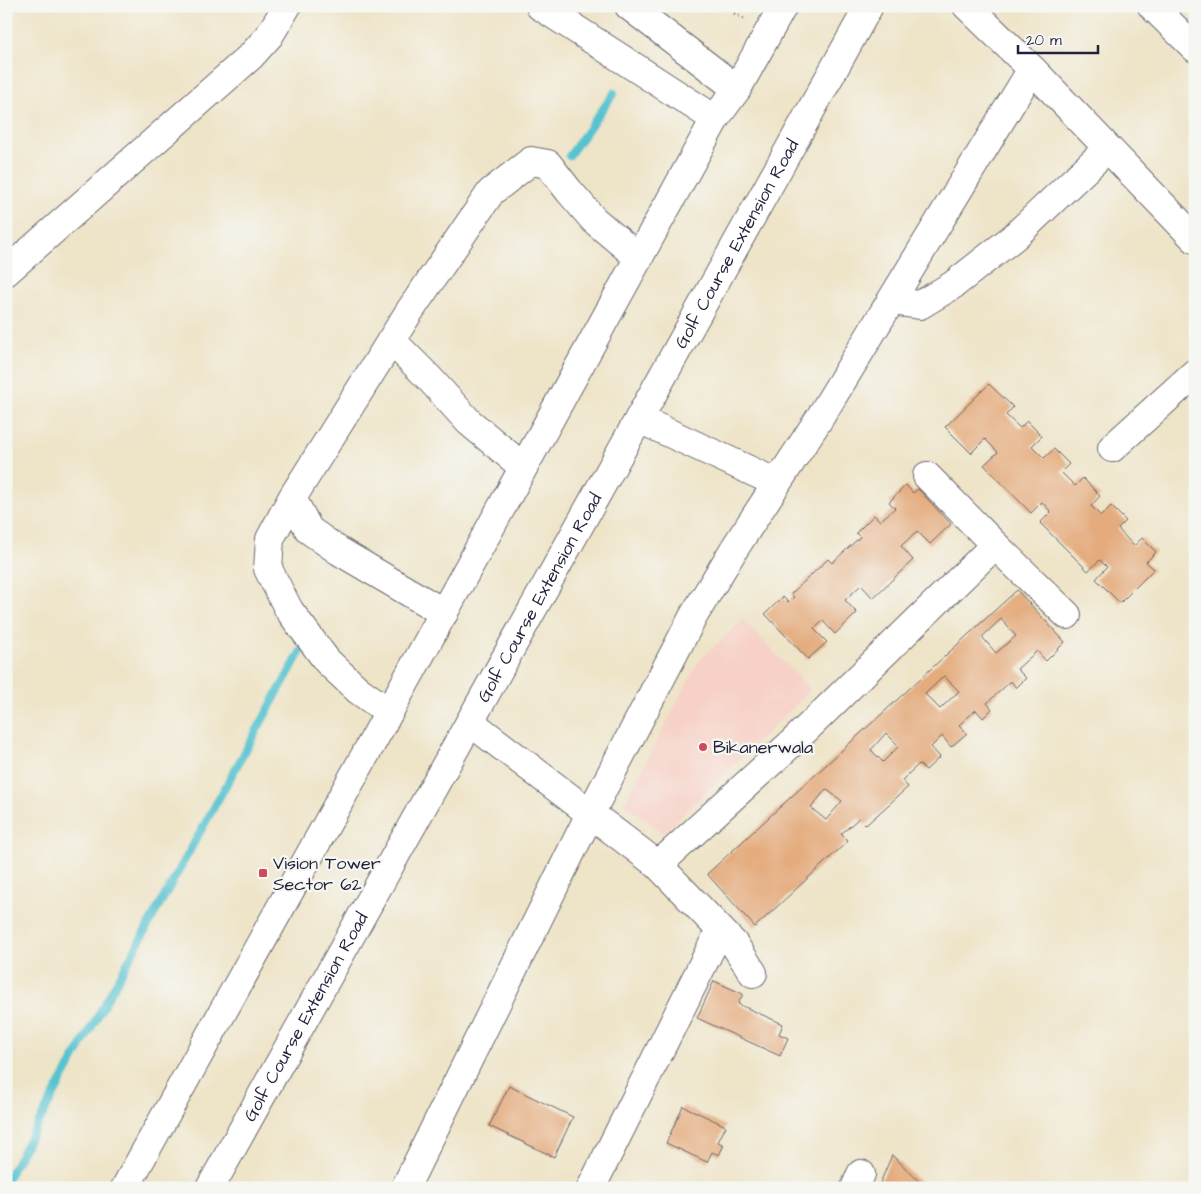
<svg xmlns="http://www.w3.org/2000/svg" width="1201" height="1194" font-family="'Architects Daughter',sans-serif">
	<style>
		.built { fill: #f7d1c7 }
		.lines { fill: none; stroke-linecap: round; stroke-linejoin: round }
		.stream { stroke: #57c3d0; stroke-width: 8 }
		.building { fill: #e4ab7d; fill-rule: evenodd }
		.minor-casing { stroke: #69666c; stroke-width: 30 }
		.major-casing { stroke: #69666c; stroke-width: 30 }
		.path { stroke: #69666c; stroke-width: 3; stroke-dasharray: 1 4; stroke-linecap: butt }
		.minor { stroke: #fff; stroke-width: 28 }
		.major { stroke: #fff; stroke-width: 28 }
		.poi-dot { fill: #d1495b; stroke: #f6f6f2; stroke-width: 2 }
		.labels { text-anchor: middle; stroke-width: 4.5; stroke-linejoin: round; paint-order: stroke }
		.street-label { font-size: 18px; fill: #22223b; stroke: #f6f6f2 }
		.poi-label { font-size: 18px; fill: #22223b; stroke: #f6f6f2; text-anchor: start }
	</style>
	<rect width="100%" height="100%" fill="#f6f6f2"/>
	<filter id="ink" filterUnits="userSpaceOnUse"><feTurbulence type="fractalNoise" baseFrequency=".02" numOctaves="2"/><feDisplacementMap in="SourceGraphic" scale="10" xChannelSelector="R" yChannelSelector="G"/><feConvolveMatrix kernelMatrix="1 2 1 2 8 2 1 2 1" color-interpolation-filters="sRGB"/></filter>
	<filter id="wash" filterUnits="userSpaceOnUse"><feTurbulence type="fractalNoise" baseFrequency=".0096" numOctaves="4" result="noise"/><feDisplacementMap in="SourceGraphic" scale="20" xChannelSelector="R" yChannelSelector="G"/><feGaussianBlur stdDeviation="1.12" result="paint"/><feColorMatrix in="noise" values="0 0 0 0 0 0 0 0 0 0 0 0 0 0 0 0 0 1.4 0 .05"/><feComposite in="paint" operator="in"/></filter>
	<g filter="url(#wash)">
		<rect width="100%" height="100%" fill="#eee4c8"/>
		<path class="built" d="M743 620 811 690 663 833 624 804 698 662Z"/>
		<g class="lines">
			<path class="stream" d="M676 6V7
				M569 156 614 93
				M6 1181 302 649"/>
		</g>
		<g id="blocks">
			<path class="building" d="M989 384 1013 407 1006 415 1020 428 1027 421 1042 436 1032 446 1044 458 1054 449 1069 464 1061 472 1075 486 1083 478 1100 496 1091 506 1101 516 1111 506 1126 521 1118 529 1134 546 1142 538 1156 552 1146 562 1154 569 1120 603 1096 579 1107 567 1100 560 1088 571 1040 523 1051 512 1042 502 1031 513 984 465 998 452 985 439 971 453 945 427Z
				M906 485 913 493 918 489 951 524 930 544 917 531 901 546 913 560 873 598 861 585 845 600 857 613 835 634 823 621 814 629 827 642 808 659 765 614 783 597 788 602 794 597 791 594 828 559 832 563 860 537 856 533 874 515 880 521 895 508 889 502Z
				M1017 590 1065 642 1046 661 1037 651 1017 669 1026 678 1016 688 1011 681 987 703 992 709 983 718 976 710 959 725 967 733 951 747 942 736 931 747 940 757 926 770 919 764 902 780 908 787 866 825 859 818 841 834 848 841 755 927 707 874ZM1001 619 1016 636 996 653 982 637ZM944 676 959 691 940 709 925 694ZM886 733 899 746 883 762 871 750ZM826 789 842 801 826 820 811 808Z
				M714 981 743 994 738 1004 783 1024 779 1034 788 1038 780 1056 697 1018Z
				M509 1086 573 1117 554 1157 489 1126Z
				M683 1106 726 1126 718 1142 724 1145 719 1155 712 1152 707 1162 666 1143Z
				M892 1155 926 1188H878Z"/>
		</g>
	</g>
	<g filter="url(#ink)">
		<use href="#blocks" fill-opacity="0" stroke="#69666c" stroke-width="1"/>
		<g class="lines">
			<g class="minor-casing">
				<path id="minor" d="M540 6 715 119
					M629 6 737 89
					M967 6 1032 69 1195 239
					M1152 6 1195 48
					M6 272 251 56 269 36 287 6
					M891 301 920 305 953 285 1014 237 1107 149
					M391 340 429 378 469 422 523 467
					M639 419 777 483
					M1112 448 1195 373
					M927 476 995 545
					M292 498 270 539 268 569 289 610 327 661 358 690 389 712
					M444 613 339 551 309 530 292 498 409 312 491 192 531 161 548 164 569 191 594 220 639 258
					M470 722 658 865 734 944 753 973
					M658 865 794 741 995 545 1067 615
					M405 1188 590 814 694 615 736 546 819 419 1032 69
					M591 1188 720 930
					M855 1188 861 1174"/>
			</g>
			<g class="major-casing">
				<g id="major">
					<path d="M125 1188 389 712 715 119 737 89 783 6"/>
					<path id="s1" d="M210 1188 869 6"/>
				</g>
			</g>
			<path class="path" d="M721 6 744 19"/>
			<use href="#minor" class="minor"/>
			<use href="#major" class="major"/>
		</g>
	</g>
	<g class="poi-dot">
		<circle cx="703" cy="747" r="5"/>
		<rect x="258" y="868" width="10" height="10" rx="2.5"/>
	</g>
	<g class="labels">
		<g class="street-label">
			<text dy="6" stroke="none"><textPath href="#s1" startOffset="1081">Golf Course Extension Road</textPath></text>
			<text dy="6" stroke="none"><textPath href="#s1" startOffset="676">Golf Course Extension Road</textPath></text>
			<text dy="6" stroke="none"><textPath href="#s1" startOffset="196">Golf Course Extension Road</textPath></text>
		</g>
		<g class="poi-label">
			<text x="713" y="753">Bikanerwala</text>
			<text x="273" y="869">Vision Tower<tspan x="273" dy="21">Sector 62</tspan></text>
		</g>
	</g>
	<rect width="1201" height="1194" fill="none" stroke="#f6f6f2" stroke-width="25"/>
	<path d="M1018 45v8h80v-8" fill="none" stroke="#22223b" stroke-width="2.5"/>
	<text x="1026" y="45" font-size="15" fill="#22223b" stroke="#f6f6f2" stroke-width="4" paint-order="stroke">20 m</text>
</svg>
